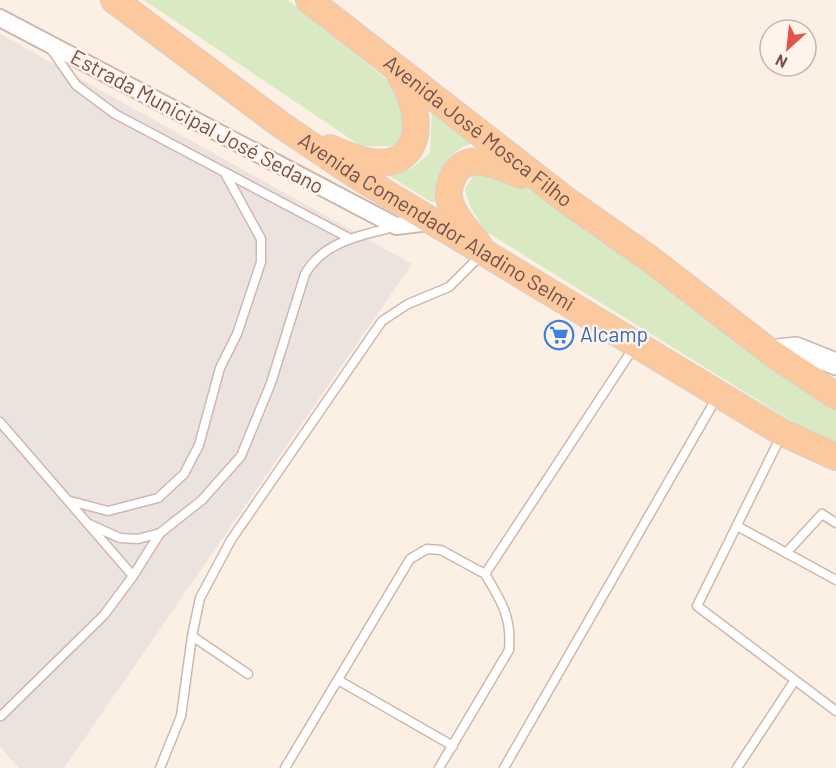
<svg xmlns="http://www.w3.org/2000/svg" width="836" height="768" font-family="Barlow,sans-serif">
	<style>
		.industrial { fill: #ece3df }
		.green { fill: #d9eac3 }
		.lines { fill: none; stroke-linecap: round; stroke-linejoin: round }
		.service-casing { stroke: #d0b7ae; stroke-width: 11 }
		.minor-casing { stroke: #d0b7ae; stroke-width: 20 }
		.tertiary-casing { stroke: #d0b7ae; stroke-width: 24 }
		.primary-casing { stroke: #d8cfcc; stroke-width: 28 }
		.service { stroke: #fff; stroke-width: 8 }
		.minor { stroke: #fff; stroke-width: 16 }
		.tertiary { stroke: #fff; stroke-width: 21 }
		.primary { stroke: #fbc99d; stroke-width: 26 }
		.labels { text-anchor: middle; stroke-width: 5; stroke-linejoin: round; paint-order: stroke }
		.street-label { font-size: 21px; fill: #75524a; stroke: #fff4eb }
		.shop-label { font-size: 21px; fill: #366cbe; stroke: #fff4eb; text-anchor: start }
	</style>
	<rect width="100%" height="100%" fill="#fcefe4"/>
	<path class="industrial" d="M0 34 412 264 64 768H19L0 747Z"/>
	<path class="green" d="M144 0H288L391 83 404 97 407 134 396 146H361Z
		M432 106 473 143C445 152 437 175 437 202H431L385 173 411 169 430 153Z
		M476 172 503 173 566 212 836 402V446L817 437 485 231 470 206 465 189Z"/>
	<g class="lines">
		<g class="service-casing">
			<path id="service" d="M51 49 76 85 115 114 349 238
				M0 422 133 576
				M781 436 697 606 836 711
				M70 501 108 511 158 498 184 474 199 445 220 368 237 334 261 262V239L226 175
				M89 524 120 538 138 539 160 533 202 500 241 456 271 383 305 274C324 241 360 236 394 227
				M737 526 836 580
				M786 553 822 514 836 523
				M248 674 192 636 200 598 231 540 382 321 408 304 449 287 482 254
				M338 680 453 746
				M1 716 104 615 133 576 160 533
				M160 768 181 716 192 636
				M285 768 410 559 427 549 441 550 485 574 634 347
				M439 768 509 650C512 617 501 601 485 574
				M504 768 717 397
				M737 768 795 680"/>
		</g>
		<g class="minor-casing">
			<path id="minor" d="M0 18 396 226 429 222"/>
		</g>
		<g class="tertiary-casing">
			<path id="tertiary" d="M769 351 796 348 836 364"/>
		</g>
		<g class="primary-casing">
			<g id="primary">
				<path id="s1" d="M114 0 281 125 354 174 783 433 836 457"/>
				<path id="s2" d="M309 0 566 200 650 259 769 351 836 396"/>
				<path d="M330 148C348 156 378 169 398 159 428 143 414 97 400 75"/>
				<path d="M479 245C469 232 451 214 449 197 448 191 450 185 452 179 465 148 499 166 521 175"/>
			</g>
		</g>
		<use href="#service" class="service"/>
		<use href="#minor" class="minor"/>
		<use href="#tertiary" class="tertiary"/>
		<use href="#primary" class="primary"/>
	</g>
	<defs>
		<g id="supermarket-ring" transform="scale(1.5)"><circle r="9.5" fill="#fff4eb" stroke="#3f7fe0" stroke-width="1.5"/><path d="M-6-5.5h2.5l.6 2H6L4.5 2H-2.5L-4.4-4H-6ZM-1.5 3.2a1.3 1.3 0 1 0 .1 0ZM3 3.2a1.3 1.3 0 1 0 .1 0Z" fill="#3f7fe0"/></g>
	</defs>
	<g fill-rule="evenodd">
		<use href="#supermarket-ring" x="559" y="335"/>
	</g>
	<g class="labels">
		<g class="street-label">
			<text transform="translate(197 122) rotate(28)" y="7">Estrada Municipal José Sedano</text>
			<text dy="7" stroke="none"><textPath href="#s2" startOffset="214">Avenida José Mosca Filho</textPath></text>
			<text dy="7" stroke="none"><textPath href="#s1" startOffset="392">Avenida Comendador Aladino Selmi</textPath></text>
		</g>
		<g class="shop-label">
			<text x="580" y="342">Alcamp</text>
		</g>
	</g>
	<g transform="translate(788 48) rotate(207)"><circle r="28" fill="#fff4eb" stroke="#c8b3ab" stroke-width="1.5"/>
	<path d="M0-4.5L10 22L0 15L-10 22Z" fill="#e65449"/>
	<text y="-9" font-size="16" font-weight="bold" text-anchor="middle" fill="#75524a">N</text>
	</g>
</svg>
